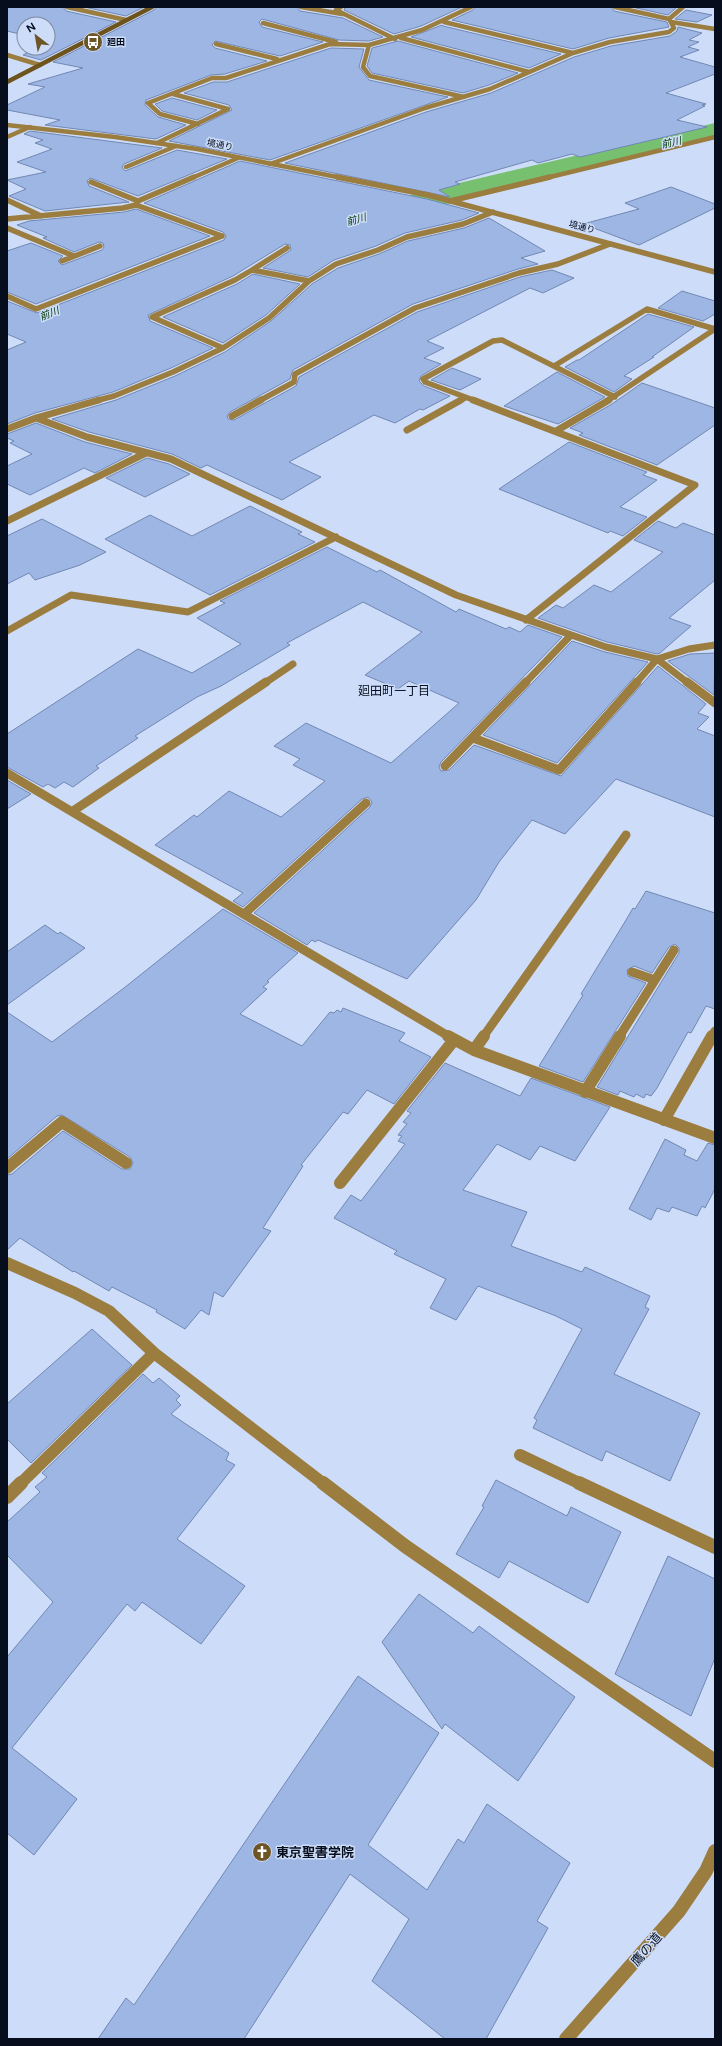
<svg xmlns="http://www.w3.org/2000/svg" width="722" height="2046" font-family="Figtree,'Noto Sans JP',sans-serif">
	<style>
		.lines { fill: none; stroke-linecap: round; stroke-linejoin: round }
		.river { fill: #76c06f; fill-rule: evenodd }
		.building { fill: #9eb6e3; stroke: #7188b3 }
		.minor-far5 { stroke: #9c7d40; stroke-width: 4.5 }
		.minor-far4 { stroke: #9c7d40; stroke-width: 5.5 }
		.minor-far3 { stroke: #9c7d40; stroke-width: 7 }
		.minor-far2 { stroke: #9c7d40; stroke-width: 9 }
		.minor-far1 { stroke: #9c7d40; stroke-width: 12 }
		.minor { stroke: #9c7d40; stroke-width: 14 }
		.tertiary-far2 { stroke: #9c7d40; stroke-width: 4.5 }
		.tertiary-far1 { stroke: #9c7d40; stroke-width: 5.5 }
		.tertiary { stroke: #9c7d40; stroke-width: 14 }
		.secondary { stroke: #6e531c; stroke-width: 4.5 }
		.labels { text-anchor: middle; stroke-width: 3; stroke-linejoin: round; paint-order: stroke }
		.far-poi-label { font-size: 9px; font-weight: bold; fill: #060d1c; stroke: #cdddf9; text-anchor: start }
		.far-street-label { font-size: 9px; fill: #060d1c; stroke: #cdddf9 }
		.far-water-label { font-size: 10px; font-style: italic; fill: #003500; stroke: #cdddf9 }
		.neighbourhood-label { font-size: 12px; fill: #060d1c; stroke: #cdddf9 }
		.near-poi-label { font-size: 13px; font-weight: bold; fill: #060d1c; stroke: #cdddf9; text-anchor: start }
		.near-street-label { font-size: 13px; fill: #060d1c; stroke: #cdddf9 }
	</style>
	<rect width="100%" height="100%" fill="#cdddf9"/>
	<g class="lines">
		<path class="river" d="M715 123V139L462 200 351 229 340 227 336 220 340 213 455 184Z"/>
	</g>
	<path class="building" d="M7 7H63L66 11 116 22 41 60 23 55 37 48H48V43L53 41 48 39V24H24V35L7 31Z
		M84 7H144L126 16Z
		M156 7H297L300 11 343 18 383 37 369 41 339 40 262 19 259 22 262 27 323 42 280 56 215 41 212 45 215 48 267 61 225 74 211 75 146 100 145 105 158 117 186 125 156 139 45 125 60 120 7 110V105L45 87 28 84 83 68 53 62 154 10Z
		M345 7H462L421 26 394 34 344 10Z
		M475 7H611L614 11 667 22 669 27 609 38 573 49 452 20 473 10Z
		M632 7H672L676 8 668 15Z
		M686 10 712 15 697 22 675 19Z
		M442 25 443 26 561 54 529 68 411 37Z
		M678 27 702 33 689 40 699 42 688 47 699 50 680 57 715 67V74L666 93 706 104 702 105 705 106 677 120 707 127 580 157 572 154 538 163 532 160 455 182 460 184 439 190 450 197 285 163 426 112 491 93 574 57 611 46 670 36 677 31Z
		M398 41 518 73 489 85 463 93 372 73 367 66 372 48Z
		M331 48 364 49 359 67 369 80 448 97 270 160 169 141 232 110 229 105 184 93 213 82H227Z
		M172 98 217 110 197 120 162 111 155 104Z
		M30 131 162 148 124 164 122 167 125 171 177 150 227 159 138 196 90 178 87 181 89 186 129 202 45 211 9 196 26 189 7 180 46 172 17 162 52 149 35 143 43 140 24 134Z
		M240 161 427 199 479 213 462 220 405 233 376 246 334 260 308 277 263 268 291 250 290 245 285 244 233 276 148 315 150 321 213 348 171 368 113 392 35 413 7 424V350L26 342 7 334V301L37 313 224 240 226 236 223 232 144 203Z
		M671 187 715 204V208L639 245 583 224 639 209 625 203Z
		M136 209 210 236 36 304 7 292V251L31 243 63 256 58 261 62 265 102 250 104 247 103 243 99 242 74 252 43 238 47 237 17 225 29 221 124 212Z
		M489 218 545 251 521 258 538 264 518 269 413 304 293 370 290 379 230 412 227 416 228 419 234 420 263 404 296 386 299 377 417 312 520 277 552 270 574 278 543 293 530 288 427 341 444 348 424 358 441 364 421 376 419 381 424 386 450 396 423 410 420 409 395 423 374 415 289 462 321 477 282 500 207 465 201 468 172 454 89 432 52 419 116 400 175 376 225 352 271 321 312 284 338 268 379 254 408 241 464 228Z
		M253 274 300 284 266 315 223 343 163 317 237 284Z
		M682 291 715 301V314L703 321 658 308Z
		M648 314 694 327 652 357H654L624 376 632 379 614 392 565 367 577 360H579Z
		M452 368 481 379 460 390 431 380Z
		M557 372 605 397 558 424 504 406Z
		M642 383 715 408V425L657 465 579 435 583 433 570 428 612 404Z
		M36 423 85 442 132 454 95 473 84 468 30 495 7 484V466L32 454 10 443 14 441 7 438V434Z
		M569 442 647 472 643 475 657 480 620 507 647 517 623 536 610 531 608 533 499 489Z
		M147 458 169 464 190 474 145 497 106 478Z
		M250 506 302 532 298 534 315 542 210 595 105 539 150 515 192 536Z
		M42 519 106 552 80 565 35 580 29 573 7 584V536Z
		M658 521 676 528 683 523 715 535V580L669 618 691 626 660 653 657 654 607 642 538 618 556 605 563 608 594 585 611 592 663 552 634 540Z
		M327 547 377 572 380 570 456 612 459 609 506 629 509 627 520 632 528 625 562 637 441 762 439 767 441 771 449 770 474 745 561 776 658 666 706 704 698 713 709 717 697 729 715 736V817L616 779 565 834 532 820 499 862 476 900 407 979 318 940 315 942 312 940 307 945 254 913 370 807 372 802 368 797 362 799 243 907 233 901 243 893 155 845 194 815 197 817 229 791 281 817 325 781 293 765 300 759 274 746 306 723 391 763 459 703 409 681 398 689 365 675 422 632 363 602 287 643 290 645 221 686 197 697 135 736 138 738 96 766 99 768 73 787 64 782 55 788 48 784 43 787 7 767V734L138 649 192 673 241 644 197 618 225 603 220 601Z
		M572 641 605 652 648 662 557 763 483 735Z
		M715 653 714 695 668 661 690 654Z
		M7 780 31 794 7 809Z
		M646 891 715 913V1009L706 1006 691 1033 688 1032 657 1088 651 1096 646 1094 644 1098 636 1094 634 1097 620 1091 618 1095 597 1087 679 953V948L675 944 669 947 652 973 634 966 627 970 628 976 646 983 583 1082 539 1066 583 995 581 994 626 920 633 908 635 909Z
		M223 909 298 953 267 981 269 982 263 987 267 989 240 1014 302 1046 330 1012 334 1013 337 1010 341 1012 343 1008 405 1033 399 1041 431 1057 394 1104 367 1090 348 1114 343 1112 301 1165 303 1166 263 1228 271 1231 223 1297 214 1292 209 1315 201 1310 185 1329 156 1312 157 1310 112 1287 109 1291 74 1271 73 1272 20 1238 7 1250V1175L12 1174 63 1131 122 1169H130L133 1163 130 1157 62 1115 57 1116 7 1159V1012L52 1042 124 988Z
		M45 925 58 934 60 932 85 948 7 1005V952Z
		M445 1063 520 1096 531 1078 610 1107 575 1161 540 1146 530 1160 497 1144 463 1190 527 1212 511 1246 582 1272 585 1267 650 1296 645 1307 649 1309 614 1374 700 1413 670 1481 606 1451 602 1461 533 1428 537 1420 534 1418 582 1329 556 1316 478 1286 456 1320 430 1308 446 1279 394 1254 397 1251 334 1218 351 1195 361 1201 405 1144 398 1141 402 1136 398 1135 407 1124 403 1122 411 1113 407 1111Z
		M665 1139 686 1150 684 1155 697 1161 708 1143 715 1145V1189L705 1208 702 1206 697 1216 672 1207 669 1212 657 1208 651 1220 629 1209Z
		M92 1329 132 1365 31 1463 7 1439V1404Z
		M143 1374 153 1383 159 1378 180 1396 176 1400 181 1405 171 1414 229 1453 226 1460 235 1465 177 1539 245 1586 201 1644 142 1602 135 1611 127 1604 12 1748 77 1799 34 1855 7 1833V1657L53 1602 7 1555V1522L40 1492 35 1487 47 1477 42 1473Z
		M496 1480 567 1516 571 1507 621 1532 588 1603 509 1561 499 1578 456 1554 484 1507 482 1506Z
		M668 1556 715 1579V1658L691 1716 615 1674Z
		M419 1594 473 1633 479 1626 575 1697 518 1781 445 1724 442 1729 382 1642Z
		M358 1676 439 1733 368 1845 427 1890 458 1839 464 1843 487 1804 570 1863 537 1921 548 1928 486 2039H445L372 1981 409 1919 350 1874 244 2039H98L126 1998 134 2005Z"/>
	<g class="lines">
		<path class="minor-far5" d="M67 7 126 20
			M301 7 342 14
			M341 7 336 10 395 39
			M615 7 669 19
			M444 22 573 53
			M671 22 715 29
			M263 23 336 42
			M401 38 529 72
			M216 44 277 59
			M7 55 40 65
			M464 97 370 76 363 67 369 45 422 30 471 7
			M198 124 160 114 148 103 212 78H226L330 44 369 45
			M7 137 30 127
			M157 143 228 109 173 94
			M270 164 425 108 490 89 573 53 610 42 669 32 674 28 669 19 683 7
			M126 167 176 146
			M192 178 238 158
			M546 178 715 137"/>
		<path class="minor-far4" d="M91 182 138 201
			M7 200 41 216
			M450 201 550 177
			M136 205 222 236
			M7 219 123 208 136 205 138 201 194 177
			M7 228 74 256
			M62 261 100 246
			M252 270 287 248
			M7 296 36 309 222 236
			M223 348 152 317 235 280 252 270 309 281
			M554 366 647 309 715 329
			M95 401 114 396 173 372 223 348 269 318 309 281 336 264 378 250 407 237 463 224 493 212
			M259 401 294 382 295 374 415 308 519 273 558 264 610 244
			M459 401 465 398
			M476 401 425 382 423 379 493 341 502 340 615 397
			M607 401 715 329"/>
		<path class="minor-far3" d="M473 400 695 485 526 620
			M232 416 261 400
			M36 418 87 437 171 459 456 595 606 647 657 659 688 683
			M7 429 36 418 99 400
			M407 430 461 400
			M556 431 609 400
			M7 521 146 453
			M7 631 71 595 188 612 336 537
			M265 683 293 664
			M525 683 571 635
			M636 683 657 659 689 649 715 645"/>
		<path class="minor-far2" d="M687 682 715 703
			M473 738 559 770 637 682
			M445 766 526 682
			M7 773 450 1037
			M73 811 266 682
			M244 914 366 803
			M632 972 655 980
			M483 1037 626 835
			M619 1037 674 950
			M711 1037 715 1031"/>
		<path class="minor-far1" d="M448 1036 474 1050 715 1138
			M474 1050 484 1036
			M585 1092 620 1036
			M664 1120 712 1036
			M7 1168 62 1122 126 1163
			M340 1183 454 1040
			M7 1263 75 1293 109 1311 154 1353 324 1484
			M520 1455 581 1484
			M20 1484 154 1353"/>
		<path class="minor" d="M323 1483 405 1546 715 1761
			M579 1483 715 1547
			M7 1497 21 1483"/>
		<path class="tertiary-far2" d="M7 125 115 137 197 149 342 178"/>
		<path class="tertiary-far1" d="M337 177 428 195 715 272"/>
		<path class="tertiary" d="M566 2039 679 1911 706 1871 715 1851"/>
		<path class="secondary" d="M7 82 152 7"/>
	</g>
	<defs>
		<g id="bus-disc" transform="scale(1)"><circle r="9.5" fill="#6d5526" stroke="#cdddf9"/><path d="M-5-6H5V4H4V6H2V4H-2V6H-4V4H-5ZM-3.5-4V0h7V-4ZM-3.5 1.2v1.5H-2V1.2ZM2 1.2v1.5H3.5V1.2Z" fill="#fff"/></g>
		<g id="church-disc" transform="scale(1)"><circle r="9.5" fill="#6d5526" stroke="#cdddf9"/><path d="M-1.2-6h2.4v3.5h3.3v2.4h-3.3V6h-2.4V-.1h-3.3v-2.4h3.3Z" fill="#fff"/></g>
	</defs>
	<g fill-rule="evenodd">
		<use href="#bus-disc" x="93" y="42"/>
		<use href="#church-disc" x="262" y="1852"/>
	</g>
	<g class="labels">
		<g class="far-poi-label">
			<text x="107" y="45">廻田</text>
		</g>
		<g class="far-street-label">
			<text transform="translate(220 145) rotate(11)" y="3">境通り</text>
			<text transform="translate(582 227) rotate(15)" y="3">境通り</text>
		</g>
		<g class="far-water-label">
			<text transform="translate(671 142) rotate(-13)" y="4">前川</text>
			<text transform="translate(356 219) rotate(-15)" y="4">前川</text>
			<text transform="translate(49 313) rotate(-22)" y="4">前川</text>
		</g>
		<g class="neighbourhood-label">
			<text x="394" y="695">廻田町一丁目</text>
		</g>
		<g class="near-poi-label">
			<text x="276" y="1857">東京聖書学院</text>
		</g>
		<g class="near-street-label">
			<text transform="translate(646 1949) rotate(-49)" y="5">鷹の道</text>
		</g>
	</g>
	<rect width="722" height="2046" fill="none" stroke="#060d1c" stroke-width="16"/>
	<g transform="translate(36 36) rotate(329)"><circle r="19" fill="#cdddf9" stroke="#7d8aa1"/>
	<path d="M0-3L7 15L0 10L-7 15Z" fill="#6d5526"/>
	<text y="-6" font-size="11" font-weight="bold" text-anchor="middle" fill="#060d1c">N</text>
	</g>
</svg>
